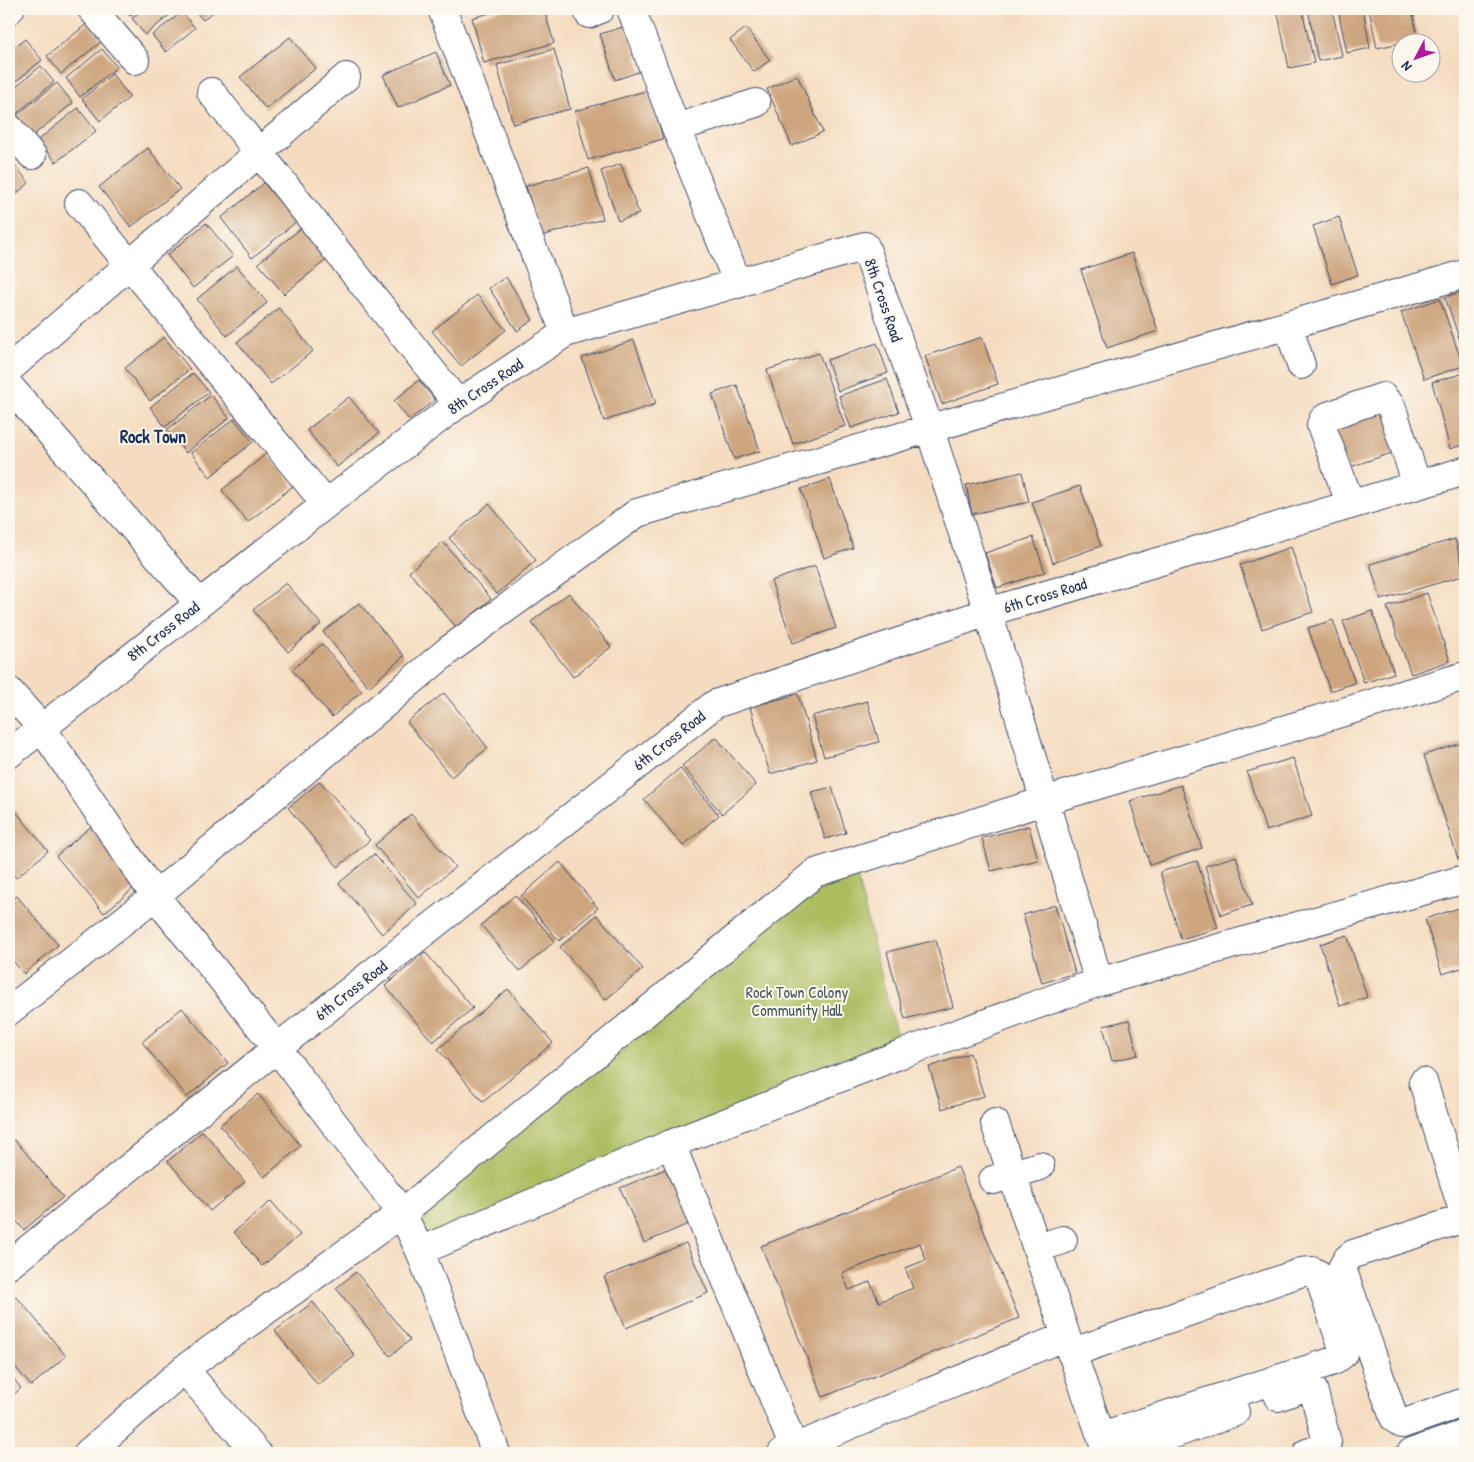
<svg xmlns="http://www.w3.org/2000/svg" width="1474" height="1462" font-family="'Patrick Hand',sans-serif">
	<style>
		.green { fill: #acbc5f; stroke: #64765e }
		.building { fill: #cda57f; fill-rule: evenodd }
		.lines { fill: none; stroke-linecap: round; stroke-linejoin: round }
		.minor-casing { stroke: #3c496d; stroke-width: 30 }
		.minor { stroke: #fff; stroke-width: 28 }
		.labels { text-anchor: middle; stroke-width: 4; stroke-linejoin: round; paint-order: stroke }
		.street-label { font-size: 16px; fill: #1b2f5e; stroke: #fbf7ec }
		.park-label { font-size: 16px; fill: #46595e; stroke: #fbf7ec }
		.neighbourhood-label { font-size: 18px; font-weight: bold; fill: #1b2f5e; stroke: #fbf7ec }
	</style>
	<rect width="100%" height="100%" fill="#fbf7ec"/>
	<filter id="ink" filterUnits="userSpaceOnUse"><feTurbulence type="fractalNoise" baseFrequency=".02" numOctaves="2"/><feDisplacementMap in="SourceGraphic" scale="10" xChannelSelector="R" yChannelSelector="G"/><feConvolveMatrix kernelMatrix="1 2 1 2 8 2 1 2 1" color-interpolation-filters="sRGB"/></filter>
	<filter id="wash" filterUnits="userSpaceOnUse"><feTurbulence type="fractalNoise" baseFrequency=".0096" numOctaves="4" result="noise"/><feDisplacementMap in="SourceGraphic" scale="20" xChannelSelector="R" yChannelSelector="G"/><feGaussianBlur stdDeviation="1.12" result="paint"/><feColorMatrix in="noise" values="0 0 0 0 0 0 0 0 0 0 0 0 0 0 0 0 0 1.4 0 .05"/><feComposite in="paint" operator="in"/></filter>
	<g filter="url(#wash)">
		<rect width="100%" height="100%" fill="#f5dcc0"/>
		<path class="green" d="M853 861 901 1054 420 1251 402 1213 815 873Z"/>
		<g id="blocks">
			<path class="building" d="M124 9H138L130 16Z
				M143 9H177L145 35 132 18Z
				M193 9H217L203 20Z
				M504 9H544L554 43 484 63 472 18Z
				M1277 9H1302L1314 63 1289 68Z
				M1308 9H1332L1342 56 1318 61Z
				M1338 9H1363L1370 48 1347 53Z
				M1369 9H1412L1418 39 1377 48Z
				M182 12 195 28 166 52 152 35Z
				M88 23 102 41 61 74 47 56Z
				M626 26 641 71 615 80 600 34Z
				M746 28 770 60 754 72 730 40Z
				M290 37 316 68 266 109 240 77Z
				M25 39 42 60 9 87V51Z
				M102 49 117 67 80 97 66 78Z
				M554 49 570 109 513 124 497 65Z
				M436 52 450 85 398 108 383 75Z
				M41 66 54 82 17 113 9 103V92Z
				M112 74 130 97 100 121 82 99Z
				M797 75 823 132 792 146 767 89Z
				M57 83 73 103 30 138 13 118Z
				M649 90 663 139 588 160 575 111Z
				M78 108 96 131 56 162 38 140Z
				M148 148 180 189 131 227 99 187Z
				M13 163 29 183 9 200V167Z
				M621 164 639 214 618 221 601 171Z
				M589 168 603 219 541 236 526 186Z
				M264 183 296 222 252 258 221 218Z
				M1339 217 1358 275 1332 284 1313 226Z
				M206 223 233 256 193 288 167 255Z
				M304 226 330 257 284 294 258 263Z
				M1132 253 1158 331 1107 348 1081 270Z
				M237 266 267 303 227 336 197 299Z
				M506 277 533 320 517 331 489 288Z
				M1465 291V355L1445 297Z
				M477 295 506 330 461 366 432 331Z
				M1440 299 1463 366 1424 379 1401 312Z
				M279 308 313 351 271 384 237 342Z
				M164 337 190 369 150 401 125 368Z
				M982 337 998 384 942 404 925 356Z
				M634 340 656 404 604 421 582 358Z
				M877 343 888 373 838 391 827 360Z
				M819 353 845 426 793 444 767 370Z
				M193 373 209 392 165 427 150 407Z
				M1465 373V444L1450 449 1432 382Z
				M887 379 899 412 851 428 839 396Z
				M419 380 435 400 409 420 394 401Z
				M737 385 760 451 734 459 712 394Z
				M211 395 229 418 186 453 167 430Z
				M349 397 379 433 337 467 307 430Z
				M1384 402 1400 450 1344 469 1328 420Z
				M234 419 253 442 210 477 191 453Z
				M267 453 293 486 248 522 222 490Z
				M1022 472 1029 502 972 514 966 485Z
				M830 479 853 548 824 558 801 489Z
				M1080 486 1101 546 1053 563 1032 502Z
				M489 504 536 560 497 594 449 538Z
				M1033 537 1045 572 997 588 985 553Z
				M1455 539 1465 575 1381 600 1370 564Z
				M443 542 491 599 457 628 409 572Z
				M1291 547 1313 612 1262 629 1240 565Z
				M815 566 836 628 793 643 771 581Z
				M286 583 321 624 288 652 253 610Z
				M569 593 611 647 573 677 531 622Z
				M1427 593 1450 661 1411 674 1387 607Z
				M359 603 404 656 369 687 323 632Z
				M1372 611 1394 673 1364 683 1343 621Z
				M1333 620 1355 683 1330 691 1308 628Z
				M322 644 362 691 332 717 292 670Z
				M444 693 488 748 451 777 407 722Z
				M798 694 817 760 770 774 750 707Z
				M867 701 879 742 824 757 812 716Z
				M716 737 756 785 722 814 682 766Z
				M1465 742V857L1458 859 1424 755Z
				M1293 758 1312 816 1266 831 1247 772Z
				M680 768 719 815 683 846 644 799Z
				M320 781 370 840 338 867 288 808Z
				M1181 785 1202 848 1150 865 1130 801Z
				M832 787 846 833 825 839 811 792Z
				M9 803 48 851 16 878 9 869Z
				M411 814 455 867 419 898 375 845Z
				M94 824 142 881 104 913 56 856Z
				M1029 826 1038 860 991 871 982 838Z
				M374 854 417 904 382 934 339 883Z
				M1236 856 1252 905 1221 915 1205 866Z
				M1197 861 1218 928 1181 939 1160 872Z
				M560 862 598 908 559 941 521 896Z
				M515 895 555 941 520 971 481 925Z
				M17 896 58 945 24 974 9 956V902Z
				M1055 905 1075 973 1042 983 1023 915Z
				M1459 908 1465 928V967L1442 974 1425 919Z
				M597 915 643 969 605 1000 560 947Z
				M1347 935 1367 997 1340 1006 1320 944Z
				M936 940 953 1007 905 1019 887 952Z
				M425 952 473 1008 433 1042 385 986Z
				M508 989 553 1043 483 1102 438 1049Z
				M182 1008 228 1063 187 1097 142 1042Z
				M1129 1020 1138 1055 1112 1061 1103 1026Z
				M970 1053 984 1096 942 1109 929 1067Z
				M258 1094 301 1146 264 1177 220 1125Z
				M203 1131 245 1182 210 1211 168 1161Z
				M15 1140 63 1197 24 1230 9 1212V1144Z
				M670 1167 693 1222 644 1243 620 1188Z
				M958 1167 1019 1318 823 1397 761 1246ZM920 1243 926 1260 905 1268 913 1288 879 1302 870 1282 849 1290 842 1273Z
				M271 1201 300 1235 262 1266 234 1232Z
				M686 1243 708 1293 626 1328 604 1277Z
				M356 1272 410 1340 390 1356 336 1288Z
				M16 1296 66 1356 31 1386 9 1359V1302Z
				M313 1302 355 1356 318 1385 275 1331Z
				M9 1373 21 1388 9 1399Z"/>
		</g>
	</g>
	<g filter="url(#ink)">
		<use href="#blocks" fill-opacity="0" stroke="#3c496d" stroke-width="1"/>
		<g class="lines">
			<g class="minor-casing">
				<path id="minor" d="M92 9 135 60
					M442 9 565 333
					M631 9 676 128 738 284
					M9 10 10 9
					M589 14 600 9
					M211 92 458 404
					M9 128 32 155
					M676 128 756 103
					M79 203 326 504
					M1288 325 1301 365
					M9 369 346 77
					M9 386 199 603
					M1351 505 1321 425 1323 420 1328 416 1383 397 1391 406 1417 485
					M9 691 41 727 155 896 277 1048 402 1213 420 1251 496 1453
					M9 754 326 504 458 404 565 333 865 246 930 430 988 612 1099 982
					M9 1011 155 896 450 649 637 513 1465 274
					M1423 1082 1465 1217
					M995 1123 1066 1336
					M671 1144 796 1453
					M993 1180 1040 1166
					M1465 1218 1353 1254 1347 1259 1342 1268 1394 1418 1402 1424 1465 1402
					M1037 1248 1063 1240
					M420 1251 671 1144 901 1054 1099 982 1465 879
					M9 1265 277 1048 715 704 988 612 1465 471
					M1071 1353 1302 1272 1312 1271 1318 1274 1342 1346 1343 1354 1334 1361 1101 1436
					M184 1369 257 1453
					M1278 1397 1299 1389H1313L1327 1442 1322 1448 1307 1453
					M88 1453 184 1369 402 1213 815 873 1044 801 1465 676
					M782 1453 1066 1336 1107 1453
					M1121 1453 1235 1412
					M1411 1453 1465 1434"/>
			</g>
			<use href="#minor" class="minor"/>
		</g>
	</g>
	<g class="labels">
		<g class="street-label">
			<text transform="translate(884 300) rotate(71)" y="6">8th Cross Road</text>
			<text transform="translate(485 386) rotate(-34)" y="6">8th Cross Road</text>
			<text transform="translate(1045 595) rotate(-17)" y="6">6th Cross Road</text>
			<text transform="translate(163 631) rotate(-38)" y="6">8th Cross Road</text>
			<text transform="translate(669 740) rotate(-38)" y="6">6th Cross Road</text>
			<text transform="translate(351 990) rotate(-38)" y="6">6th Cross Road</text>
		</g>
		<g class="park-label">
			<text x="797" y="998">Rock Town Colony<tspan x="797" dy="18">Community Hall</tspan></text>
		</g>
		<g class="neighbourhood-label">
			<text x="153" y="443">Rock Town</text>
		</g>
	</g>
	<rect width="1474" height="1462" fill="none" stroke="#fbf7ec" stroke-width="30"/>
	<g transform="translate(1416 58) rotate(229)"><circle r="24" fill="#fbf7ec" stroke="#a1a7b3"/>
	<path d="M0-4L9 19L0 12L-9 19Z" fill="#b5179e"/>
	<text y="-8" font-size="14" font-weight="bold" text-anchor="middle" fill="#1b2f5e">N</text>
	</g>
</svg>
